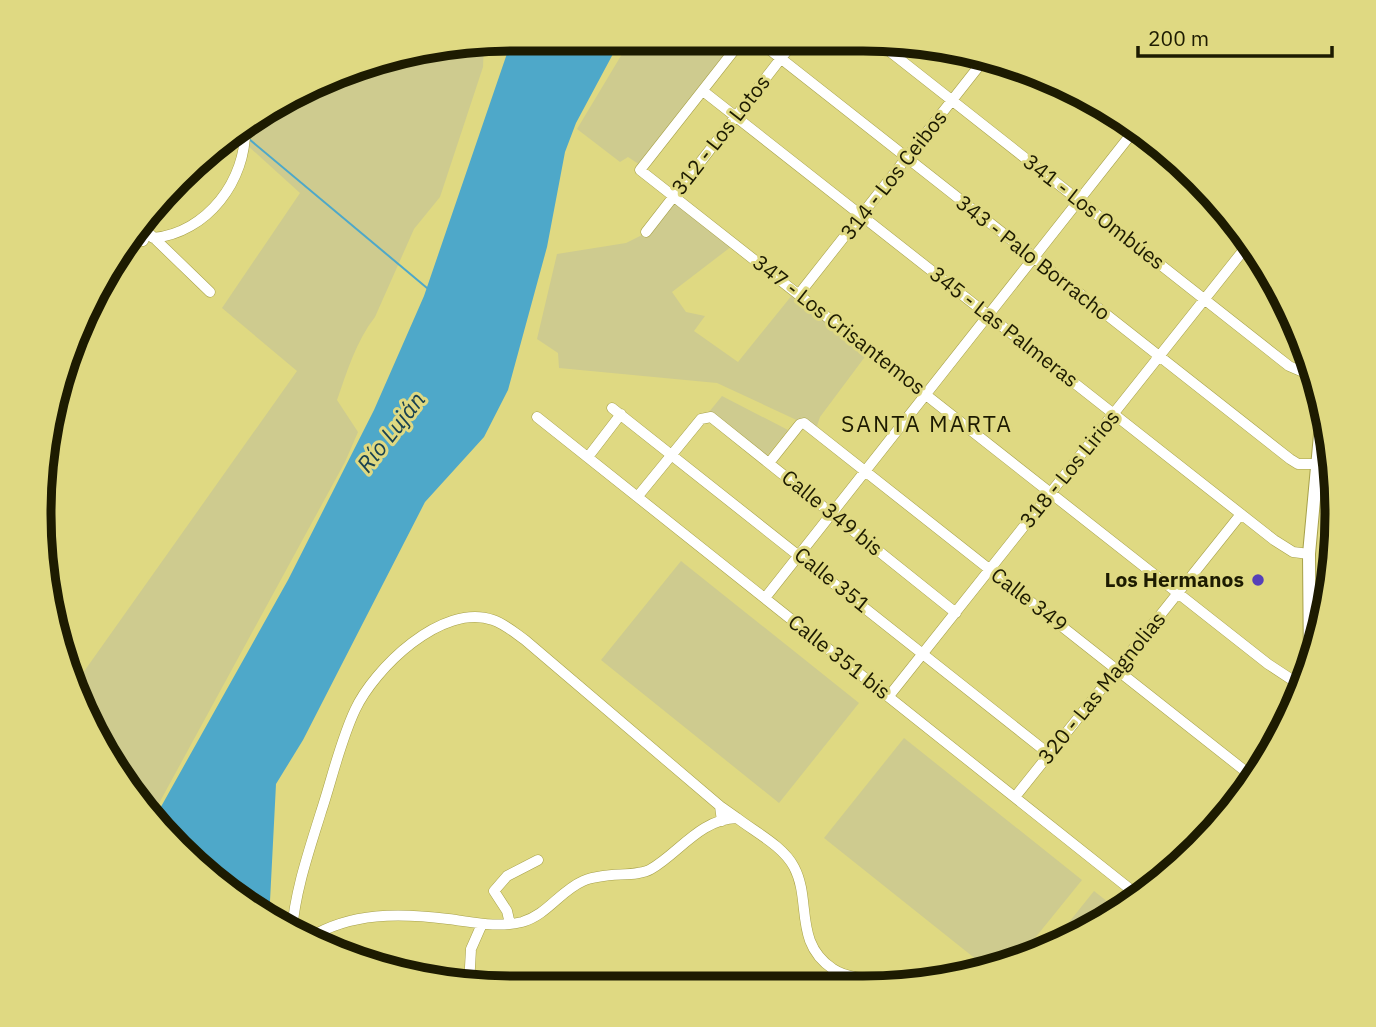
<svg xmlns="http://www.w3.org/2000/svg" width="1376" height="1027" font-family="'IBM Plex Sans',sans-serif">
	<style>
		.green { fill: #cecb8f }
		.water { fill: #4ea8c9 }
		.lines { fill: none; stroke-linecap: round; stroke-linejoin: round }
		.stream { stroke: #4ea8c9; stroke-width: 2 }
		.minor-casing { stroke: #a7a14a; stroke-width: 11 }
		.major-casing { stroke: #a7a14a; stroke-width: 14 }
		.minor { stroke: #fff; stroke-width: 10 }
		.major { stroke: #fff; stroke-width: 12 }
		.poi-dot { fill: #5540b8; stroke: #dfd982; stroke-width: 2.5 }
		.labels { text-anchor: middle; stroke-width: 6; stroke-linejoin: round; paint-order: stroke }
		.street-label { font-size: 21px; fill: #1d1b01; stroke: #dfd982 }
		.poi-label { font-size: 21px; font-weight: bold; fill: #1d1b01; stroke: #dfd982; text-anchor: end }
		.neighbourhood-label { font-size: 23px; letter-spacing: 2px; fill: #1d1b01; stroke: #dfd982 }
		.water-label { font-size: 23px; font-style: italic; fill: #1a4251; stroke: #dfd982 }
		.rim { fill: none; stroke: #1d1b01; stroke-width: 9 }
	</style>
	<rect width="100%" height="100%" fill="#dfd982"/>
	<path class="green" d="M631 39H739L640 165 628 157 620 162 577 129Z
		M484 42 483 67 440 197 414 229 375 317C356 341 347 372 337 400L358 432 345 462 151 818 136 802 73 687 297 371 222 308 300 193 236 135 276 102 390 55Z
		M675 202 732 246 672 292 686 312 705 316 694 331 738 362 793 294 867 354 820 417 816 429 717 383 559 368 558 353 537 339 557 254 626 243 648 232Z
		M722 396 788 430 766 457 709 412Z
		M681 561 859 703 779 803 601 660Z
		M904 738 1082 880 1018 959 987 968 824 838Z
		M1094 891 1118 910 1045 952Z"/>
	<path class="water" d="M512 39H621L576 123 565 152 547 247 508 390 484 437 425 502 303 740 276 784 270 901 265 917 200 870 153 821 288 580 374 410 424 296Z"/>
	<g class="lines">
		<path class="stream" d="M249 139 427 288"/>
		<g class="minor-casing">
			<path id="minor" d="M743 39 640 170 1268 664 1303 687
				M756 39 1290 459 1298 464H1316
				M874 39 1289 366 1317 378
				M703 91 1274 540 1293 552 1309 554
				M1091 102 1214 201
				M646 232 796 39
				M153 238C207 233 247 180 245 127
				M143 241 146 235H151L210 292
				M125 248 138 241
				M799 294 987 56
				M612 408 1049 754
				M537 417 1140 897
				M588 457 621 414
				M769 463 800 424 804 423 1254 778
				M638 496 701 419 711 417 956 613
				M1309 591 1329 593
				M1327 592 1333 577
				M765 598 1136 128
				M889 696 1250 242
				M1015 797 1241 514
				M737 818C755 832 783 846 794 867 812 901 793 942 833 969 861 987 894 970 922 984
				M510 924 507 911 494 891 507 876 538 860
				M292 931C295 891 309 851 321 812 332 779 340 742 355 710 374 669 442 602 493 620 505 624 515 633 525 640L720 806 722 821
				M309 938C351 912 400 913 448 919 473 922 497 928 522 922 547 915 560 891 583 881 606 871 636 878 651 869 679 853 700 819 737 818L720 806
				M469 985 471 949 482 924"/>
		</g>
		<g class="major-casing">
			<path id="major" d="M1310 671 1309 554 1323 402"/>
		</g>
		<use href="#minor" class="minor"/>
		<use href="#major" class="major"/>
	</g>
	<circle class="poi-dot" cx="1258" cy="580" r="7"/>
	<g class="labels">
		<g class="street-label">
			<text transform="translate(721 135) rotate(-52)" y="7">312 - Los Lotos</text>
			<text transform="translate(894 175) rotate(-52)" y="7">314 - Los Ceibos</text>
			<text transform="translate(1094 212) rotate(38)" y="7">341 - Los Ombúes</text>
			<text transform="translate(1033 258) rotate(38)" y="7">343 - Palo Borracho</text>
			<text transform="translate(839 325) rotate(38)" y="7">347 - Los Crisantemos</text>
			<text transform="translate(1004 327) rotate(38)" y="7">345 - Las Palmeras</text>
			<text transform="translate(1070 469) rotate(-51)" y="7">318 - Los Lirios</text>
			<text transform="translate(832 513) rotate(39)" y="7">Calle 349 bis</text>
			<text transform="translate(832 580) rotate(39)" y="7">Calle 351</text>
			<text transform="translate(1029 600) rotate(38)" y="7">Calle 349</text>
			<text transform="translate(839 657) rotate(38)" y="7">Calle 351 bis</text>
			<text transform="translate(1102 688) rotate(-51)" y="7">320 - Las Magnolias</text>
		</g>
		<g class="poi-label">
			<text x="1244" y="587">Los Hermanos</text>
		</g>
		<g class="neighbourhood-label">
			<text x="927" y="432">SANTA MARTA</text>
		</g>
		<g class="water-label">
			<text transform="translate(391 432) rotate(-52)" y="8">Río Luján</text>
		</g>
	</g>
	<path d="M0 0H1376V1027H0ZM513 51H863A462 462 0 0 1 1325 513V514A462 462 0 0 1 863 976H513A462 462 0 0 1 51 514V513A462 462 0 0 1 513 51Z" fill="#dfd982" fill-rule="evenodd"/>
	<path class="rim" d="M513 51H863A462 462 0 0 1 1325 513V514A462 462 0 0 1 863 976H513A462 462 0 0 1 51 514V513A462 462 0 0 1 513 51Z"/>
	<path d="M1138 46v10h194v-10" fill="none" stroke="#1d1b01" stroke-width="3.5"/>
	<text x="1148" y="46" font-size="21" fill="#1d1b01" stroke="#dfd982" stroke-width="5" paint-order="stroke">200 m</text>
</svg>
